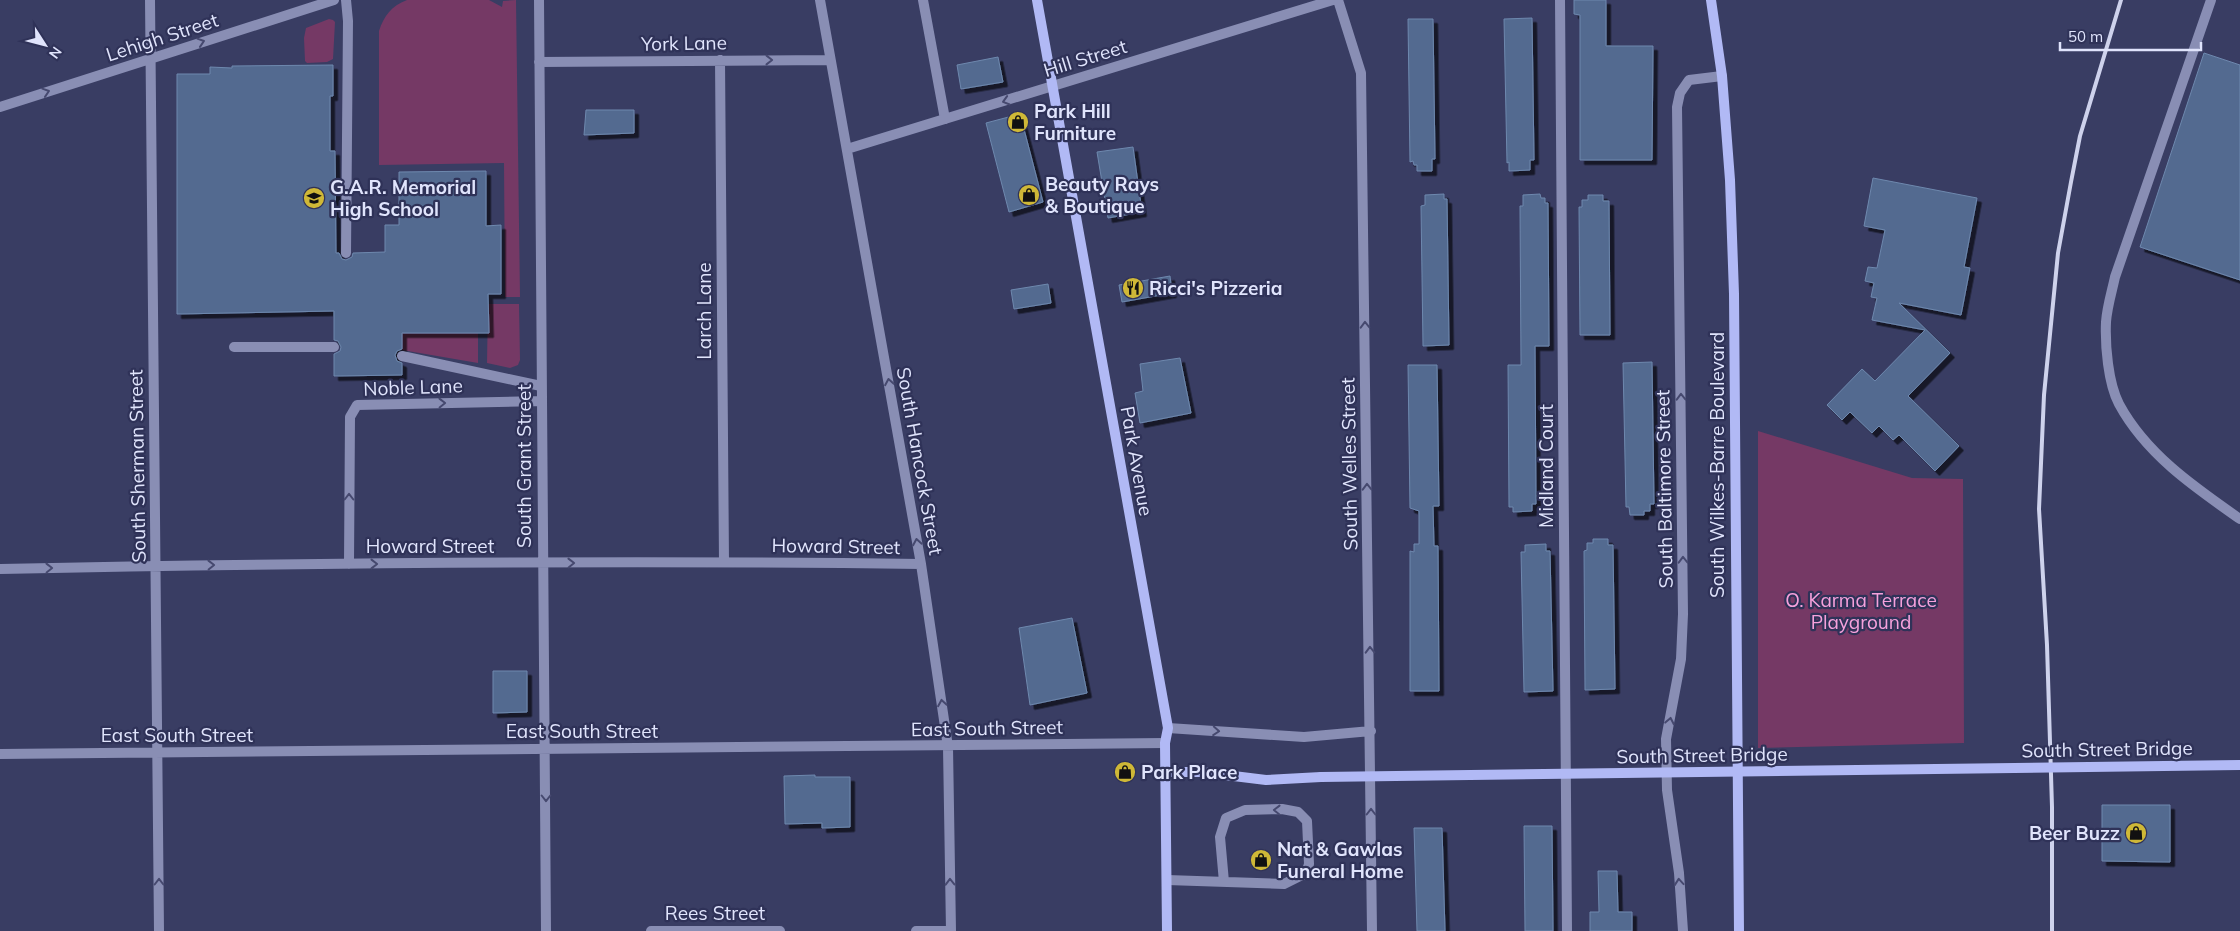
<svg xmlns="http://www.w3.org/2000/svg" width="2240" height="931" font-family="Mulish,sans-serif">
	<style>
		.green { fill: #753965 }
		.building { fill: #536b90; stroke: #6e88ae; filter: url(#shadow) }
		.lines { fill: none; stroke-linecap: round; stroke-linejoin: round }
		.lane { stroke: #898eb4; stroke-width: 10 }
		.street { stroke: #898eb4; stroke-width: 10 }
		.secondary { stroke: #b1b9f5; stroke-width: 10 }
		.rail { stroke: #ced2ec; stroke-width: 4 }
		.secondary-bridge { stroke: #b1b9f5; stroke-width: 10 }
		.oneway { stroke: #46496f }
		.labels { text-anchor: middle; stroke-width: 4.5; stroke-linejoin: round; paint-order: stroke }
		.street-label { font-size: 19px; fill: #e0e4fc; stroke: #2f3258 }
		.poi-label { font-size: 19px; font-weight: bold; fill: #e0e4fc; stroke: #2f3258; text-anchor: start }
		.park-label { font-size: 19px; fill: #f6a1dc; stroke: #2f3258 }
	</style>
	<defs>
		<filter id="shadow"><feDropShadow dx="4.5" dy="4.5" stdDeviation="0" flood-color="#0009"/></filter>
	</defs>
	<rect width="100%" height="100%" fill="#393d63"/>
	<path class="green" d="M407 0H489L502 7 503 1 516 0 520 297H505L504 163 379 165V31C384 16 391 6 407 0Z
		M329 19 333 20 335 22 333 59 327 62 307 63 305 61 304 38 306 28Z
		M488 304H519L520 360 518 365 510 368 487 363Z
		M402 333H478V363L402 350Z
		M1758 431 1912 478 1963 479 1964 743 1758 748Z"/>
	<path class="building" d="M1574 0H1606V46H1653L1652 160H1580V15L1574 14Z
		M1532 18 1534 160H1530V170L1509 171V162L1507 163 1504 19Z
		M1408 19H1433L1435 159H1432V171H1417V165H1414L1413 161 1410 162Z
		M2204 53 2240 65V280L2140 247Z
		M998 57 1003 82 961 89 957 65Z
		M333 65V96H330V151H335L336 253H339L342 259 346 260 352 257 353 253 385 252V225H399V172L486 171V226L501 225V294H488L489 333H402V349L397 351 395 355 397 361 402 363V375L334 376V354L340 351 341 347 338 341 334 340V311L177 314V74H210V67L232 68V66Z
		M586 110H634V133L584 135Z
		M1020 114 1043 202 1009 212 986 123Z
		M1133 147 1142 212 1108 218 1097 152Z
		M1873 178 1977 198 1964 267 1970 268 1961 315 1899 303 1950 353 1908 396 1959 446 1935 471 1899 435 1893 440 1879 426 1872 433 1850 412 1842 420 1827 405 1862 369 1875 381 1925 330 1872 320 1877 298 1871 297 1874 283 1865 281 1868 267 1877 268 1885 230 1864 226Z
		M1444 194V199H1447L1449 345 1423 346 1421 206 1425 205V195Z
		M1540 194 1541 198H1545V203H1548L1549 346H1535L1536 504H1532V511L1513 512V507H1509L1508 365H1521L1520 206H1523V195Z
		M1588 195H1603V201H1609L1610 335H1580L1579 207H1582V200H1588Z
		M1170 276 1172 293 1122 302 1119 285Z
		M1048 284 1051 303 1014 309 1011 290Z
		M1180 358 1191 413 1140 423 1135 393 1143 391 1140 364Z
		M1652 362 1654 504H1650V511H1644V515H1630L1629 507H1626L1623 363Z
		M1408 365H1437L1439 506H1433L1434 546H1438L1439 691H1410V551L1414 552V544H1419V511L1410 508Z
		M1593 539H1608V545H1613L1615 689 1585 690 1584 551 1587 550V543H1593Z
		M1546 544V551H1550L1553 691 1524 692 1521 552H1525V545Z
		M1072 618 1087 693 1030 705 1019 628Z
		M493 671H527V712L493 713Z
		M815 775V777H850V827L822 828V823L785 824 784 776Z
		M2102 805H2170V862L2102 861Z
		M1524 826H1552L1553 931H1525Z
		M1414 828H1442L1445 931H1417Z
		M1598 871H1617L1618 912H1632V931H1590V912H1599Z"/>
	<g class="lines">
		<path class="lane" d="M923 0 945 119
			M1560 0 1567 931
			M2211 0 2115 277C2112 291 2107 307 2106 322 2105 345 2108 383 2119 404 2146 454 2194 487 2240 519
			M346 253 348 21 346 0
			M234 347H334
			M402 356 541 386
			M1167 880 1284 884 1306 873 1309 864 1307 821 1298 812 1282 809 1245 810 1226 818 1220 837 1224 882"/>
		<path class="street" d="M150 0 159 931
			M539 0 546 931
			M820 0 921 564 948 747 951 931
			M1338 0 1361 73 1372 931
			M720 60 724 562
			M539 62 830 60
			M0 107 334 0
			M847 149 1333 0
			M349 564 350 417 357 405 541 401
			M0 569C307 563 614 560 921 564
			M1168 728 1304 737 1371 731
			M0 754 1165 743
			M651 931H780
			M916 931H951
			M1683 931 1679 873 1667 790 1666 739 1681 659 1683 614 1677 107 1680 93 1689 80 1722 76"/>
		<path class="secondary" d="M1037 0 1168 728 1165 743 1167 931
			M1711 0 1722 76 1730 180 1734 294 1739 931
			M1165 772H1201L1266 780 1321 777"/>
		<path class="rail" d="M2052 931V807L2047 645 2039 509 2044 395 2058 253 2071 182 2080 136 2121 0"/>
		<path class="secondary-bridge" d="M1321 777 2240 765"/>
	</g>
	<defs><path id="oneway-chevron" d="M-2-3.5L2.5 0L-2 3.5" fill="none" stroke-width="1.6" stroke-linecap="round" stroke-linejoin="round" transform="scale(1.25)"/></defs>
	<g class="oneway">
		<use href="#oneway-chevron" transform="translate(201 42) rotate(-18)"/>
		<use href="#oneway-chevron" transform="translate(769 60)"/>
		<use href="#oneway-chevron" transform="translate(46 92) rotate(-18)"/>
		<use href="#oneway-chevron" transform="translate(1006 101) rotate(163)"/>
		<use href="#oneway-chevron" transform="translate(1365 325) rotate(-91)"/>
		<use href="#oneway-chevron" transform="translate(889 382) rotate(-100)"/>
		<use href="#oneway-chevron" transform="translate(1681 397) rotate(-91)"/>
		<use href="#oneway-chevron" transform="translate(442 403) rotate(-1)"/>
		<use href="#oneway-chevron" transform="translate(1367 487) rotate(-91)"/>
		<use href="#oneway-chevron" transform="translate(349 497) rotate(-90)"/>
		<use href="#oneway-chevron" transform="translate(917 542) rotate(-100)"/>
		<use href="#oneway-chevron" transform="translate(1683 560) rotate(-91)"/>
		<use href="#oneway-chevron" transform="translate(571 563) rotate(-1)"/>
		<use href="#oneway-chevron" transform="translate(374 564)"/>
		<use href="#oneway-chevron" transform="translate(211 565) rotate(-1)"/>
		<use href="#oneway-chevron" transform="translate(49 568) rotate(-1)"/>
		<use href="#oneway-chevron" transform="translate(1370 650) rotate(-91)"/>
		<use href="#oneway-chevron" transform="translate(942 703) rotate(-99)"/>
		<use href="#oneway-chevron" transform="translate(1670 721) rotate(-79)"/>
		<use href="#oneway-chevron" transform="translate(1216 731) rotate(4)"/>
		<use href="#oneway-chevron" transform="translate(546 798) rotate(90)"/>
		<use href="#oneway-chevron" transform="translate(1277 810) rotate(-179)"/>
		<use href="#oneway-chevron" transform="translate(1371 812) rotate(-90)"/>
		<use href="#oneway-chevron" transform="translate(159 882) rotate(-90)"/>
		<use href="#oneway-chevron" transform="translate(950 882) rotate(-91)"/>
		<use href="#oneway-chevron" transform="translate(1679 882) rotate(-95)"/>
	</g>
	<defs>
		<g id="shop-disc" transform="scale(1.125)"><circle r="9.5" fill="#cfb837" stroke="#2f3258"/><path d="M-5-2.5h2.3a2.7 3.5 0 0 1 5.4 0H5L5.5 6h-11ZM-1.5-2.5h3a1.5 2.3 0 0 0-3 0Z" fill="#111"/></g>
		<g id="school-disc" transform="scale(1.125)"><circle r="9.5" fill="#cfb837" stroke="#2f3258"/><path d="M0-5L7-2L0 1L-7-2ZM-4 1L0 2.5L4 1V4Q0 6-4 4Z" fill="#111"/></g>
		<g id="restaurant-disc" transform="scale(1.125)"><circle r="9.5" fill="#cfb837" stroke="#2f3258"/><path d="M-5-6h1v4h1v-4h1v4h1v-4h1v5L-1.5 .5V6h-2V.5L-5-1ZM5-6V6H3V1.5H1.5Q1.5-4 5-6Z" fill="#111"/></g>
	</defs>
	<g fill-rule="evenodd">
		<use href="#shop-disc" x="1018" y="122"/>
		<use href="#shop-disc" x="1029" y="195"/>
		<use href="#school-disc" x="314" y="198"/>
		<use href="#restaurant-disc" x="1133" y="288"/>
		<use href="#shop-disc" x="1125" y="772"/>
		<use href="#shop-disc" x="2136" y="833"/>
		<use href="#shop-disc" x="1261" y="860"/>
	</g>
	<g class="labels">
		<g class="street-label">
			<text transform="translate(162 37) rotate(-18)" y="7">Lehigh Street</text>
			<text transform="translate(684 43) rotate(-1)" y="7">York Lane</text>
			<text transform="translate(1085 58) rotate(-17)" y="7">Hill Street</text>
			<text transform="translate(704 311) rotate(-90)" y="7">Larch Lane</text>
			<text transform="translate(413 387) rotate(-2)" y="7">Noble Lane</text>
			<text transform="translate(920 461) rotate(80)" y="7">South Hancock Street</text>
			<text transform="translate(1137 461) rotate(80)" y="7">Park Avenue</text>
			<text transform="translate(1349 464) rotate(-91)" y="7">South Welles Street</text>
			<text transform="translate(1717 465) rotate(-90)" y="7">South Wilkes-Barre Boulevard</text>
			<text transform="translate(137 466) rotate(-91)" y="7">South Sherman Street</text>
			<text transform="translate(524 466) rotate(-90)" y="7">South Grant Street</text>
			<text transform="translate(1546 466) rotate(-90)" y="7">Midland Court</text>
			<text transform="translate(1664 489) rotate(-91)" y="7">South Baltimore Street</text>
			<text x="430" y="553">Howard Street</text>
			<text transform="translate(836 546) rotate(1)" y="7">Howard Street</text>
			<text transform="translate(987 728) rotate(-1)" y="7">East South Street</text>
			<text x="582" y="738">East South Street</text>
			<text x="177" y="742">East South Street</text>
			<text transform="translate(2107 749) rotate(-1)" y="7">South Street Bridge</text>
			<text transform="translate(1702 755) rotate(-1)" y="7">South Street Bridge</text>
			<text x="715" y="920">Rees Street</text>
		</g>
		<g class="poi-label">
			<text x="1034" y="118">Park Hill<tspan x="1034" dy="22">Furniture</tspan></text>
			<text x="1045" y="191">Beauty Rays<tspan x="1045" dy="22">&amp; Boutique</tspan></text>
			<text x="330" y="194">G.A.R. Memorial<tspan x="330" dy="22">High School</tspan></text>
			<text x="1149" y="295">Ricci's Pizzeria</text>
			<text x="1141" y="779">Park Place</text>
			<text x="2120" y="840" text-anchor="end">Beer Buzz</text>
			<text x="1277" y="856">Nat &amp; Gawlas<tspan x="1277" dy="22">Funeral Home</tspan></text>
		</g>
		<g class="park-label">
			<text x="1861" y="607">O. Karma Terrace<tspan x="1861" dy="22">Playground</tspan></text>
		</g>
	</g>
	<g transform="translate(45 45) rotate(126)" stroke="#2f3258" stroke-width="4" paint-order="stroke">
	<path d="M0-4L9 19L0 12L-9 19Z" fill="#e0e4fc"/>
	<text y="-8" font-size="14" font-weight="bold" text-anchor="middle" fill="#e0e4fc">N</text>
	</g>
	<path d="M2060 42v8h141v-8" fill="none" stroke="#e0e4fc" stroke-width="2.5"/>
	<text x="2068" y="42" font-size="15" fill="#e0e4fc" stroke="#2f3258" stroke-width="4" paint-order="stroke">50 m</text>
</svg>
